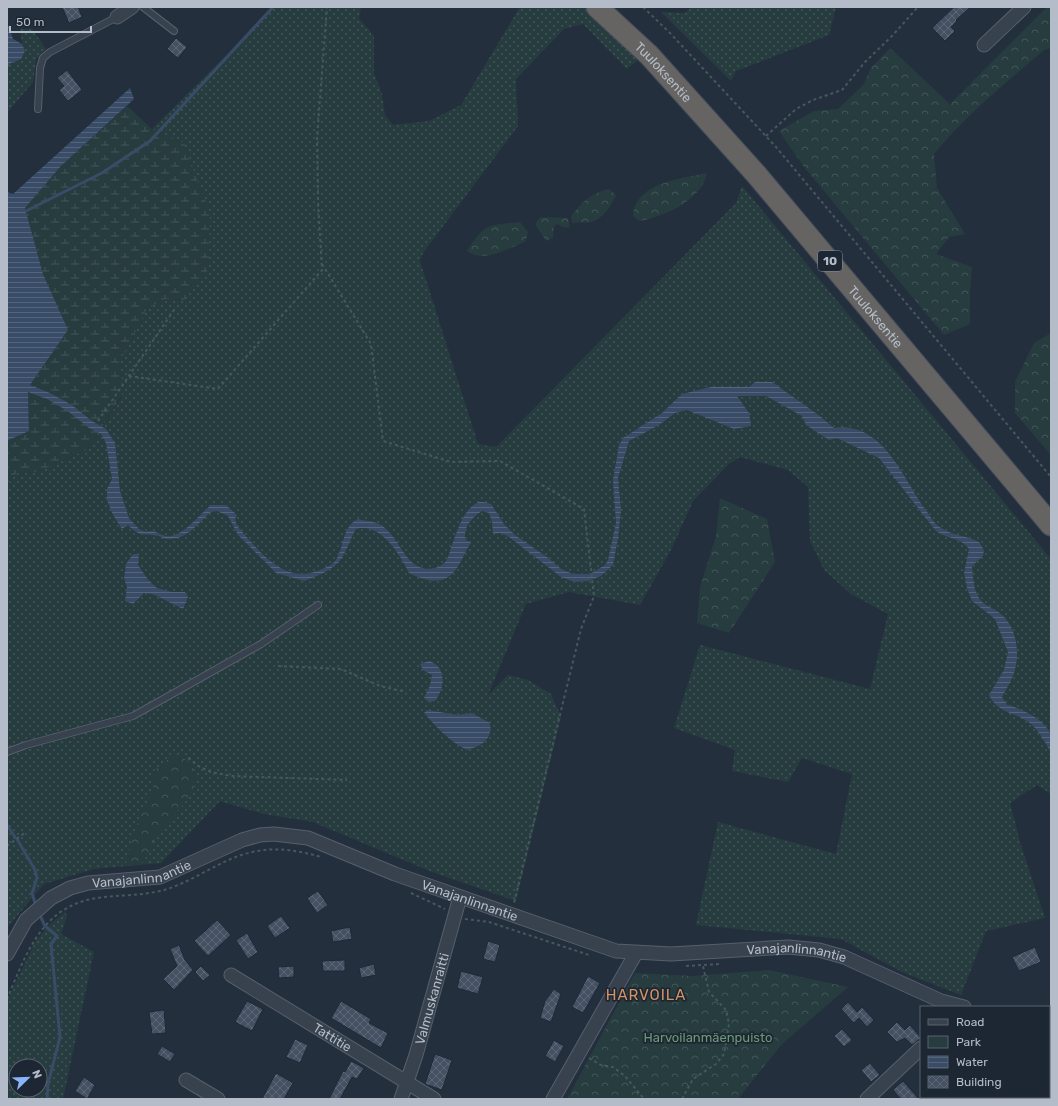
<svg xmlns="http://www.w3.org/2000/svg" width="1058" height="1106" font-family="Rubik,sans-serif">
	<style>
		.green { fill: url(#green-dots); fill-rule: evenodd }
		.forest { fill: url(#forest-crowns) }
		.wetland { fill: url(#wetland-marsh) }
		.water { fill: url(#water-rules) }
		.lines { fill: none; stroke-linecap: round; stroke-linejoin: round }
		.stream { stroke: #394c67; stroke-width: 3 }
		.building { fill: url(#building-cross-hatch); stroke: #1f2835 }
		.service-casing { stroke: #565f6c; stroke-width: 8 }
		.minor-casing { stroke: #565f6c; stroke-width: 15 }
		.trunk-casing { stroke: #434c59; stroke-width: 23 }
		.path { stroke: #44595c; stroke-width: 2; stroke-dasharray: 3 3; stroke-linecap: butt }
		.service { stroke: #38414e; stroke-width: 6 }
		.minor { stroke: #38414e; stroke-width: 13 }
		.trunk { stroke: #656462; stroke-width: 21 }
		.labels { text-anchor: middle; stroke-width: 3.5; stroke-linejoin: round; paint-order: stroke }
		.shield { fill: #1d2633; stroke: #878f9c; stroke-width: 1 }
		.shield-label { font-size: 12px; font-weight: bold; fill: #b4bcc9 }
		.street-label { font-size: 13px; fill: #b4bcc9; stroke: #1d2633 }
		.park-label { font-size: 13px; fill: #6b9a76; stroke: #1d2633 }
		.quarter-label { font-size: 15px; letter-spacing: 1px; fill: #d59563; stroke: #1d2633 }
	</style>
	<defs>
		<pattern id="green-dots" width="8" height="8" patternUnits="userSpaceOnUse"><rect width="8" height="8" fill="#263c3f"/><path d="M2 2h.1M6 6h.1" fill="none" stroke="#435659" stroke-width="1.8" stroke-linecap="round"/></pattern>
		<pattern id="forest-crowns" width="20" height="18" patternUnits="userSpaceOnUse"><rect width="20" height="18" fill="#263c3f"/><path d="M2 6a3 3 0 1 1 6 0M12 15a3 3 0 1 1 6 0" fill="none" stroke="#435659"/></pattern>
		<pattern id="wetland-marsh" width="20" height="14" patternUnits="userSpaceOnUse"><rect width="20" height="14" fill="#263c3f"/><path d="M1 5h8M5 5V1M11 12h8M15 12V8" fill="none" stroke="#435659"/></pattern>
		<pattern id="water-rules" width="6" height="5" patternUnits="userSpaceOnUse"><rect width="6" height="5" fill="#394c67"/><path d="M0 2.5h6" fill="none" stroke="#53647b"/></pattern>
		<pattern id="building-cross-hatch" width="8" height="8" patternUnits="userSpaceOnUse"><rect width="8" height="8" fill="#455162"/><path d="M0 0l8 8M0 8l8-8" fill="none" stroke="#5d6877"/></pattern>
	</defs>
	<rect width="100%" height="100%" fill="#242f3e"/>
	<path class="green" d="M275 7H361L359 18 374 36V73L382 94 385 115 393 125 429 121 461 105 520 7H584L636 57 638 60 627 69 583 24 564 29 516 79 518 126 423 253 420 261 478 444 496 447 736 203 742 186 1051 559V794L1037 785 1010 803 1021 845 1045 918 986 931 961 995 902 972 841 939 696 925 718 822 836 854 852 774 802 758 788 782 732 771 735 750 674 728 700 645 870 689 888 614 851 594 824 570 810 541 808 487 788 470 740 457 729 464 693 501 672 548 640 605 569 592 526 604 488 695 508 675 528 680 551 694 561 717 516 901 432 872 313 822 264 814 220 801 161 863 94 869 44 884 7 928V485L15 474 38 472 88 449 122 396 121 360 146 310 165 299 184 300V143L152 129Z
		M692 7H836L829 35 736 71 731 81 661 12 684 13Z
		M20 29H32L46 49 36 60 33 82 7 113V69L11 63 25 51 22 44Z
		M65 912 67 916 61 934 94 952 63 1099H7V1001L35 942 49 925ZM16 1066H40V1090H16Z"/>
	<path class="forest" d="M1047 7H1051V48L1044 50C1006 83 966 115 934 154L937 188 965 234 949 237 936 254 972 267 970 292V324L944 335 804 167 779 131 814 111 838 109 864 84 871 68 890 48 950 104Z
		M707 173C701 201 665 216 640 221L633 216C636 182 681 179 707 173Z
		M609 189 616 195C611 206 603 219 591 222 585 223 578 222 572 223L571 216C582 202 591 193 609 189Z
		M540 217 568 218 570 227 565 228 557 224 554 227 553 238 546 241 535 224Z
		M520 222 528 232 526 241C510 248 483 264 467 251 486 222 487 226 520 222Z
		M1051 333V455L1015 413V382L1034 343Z
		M720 498 767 519 775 562 729 633 697 623 700 587 716 536Z
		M179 755 192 764 197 783 183 805 158 833 144 861 139 865 125 866 140 815 154 789 153 772 165 761Z
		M769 970 848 987 781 1045 738 1099H567L635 973 691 976Z"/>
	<path class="wetland" d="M127 106 152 129 184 143 210 214 209 269 184 300 165 299 146 310 121 360 122 395 88 449 38 472 15 474 7 485V441L29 431 28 388 68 330 43 274 25 208 61 166Z"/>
	<path class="water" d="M7 22 13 39 22 44 25 51 21 59 11 63 7 69Z
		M130 88 134 99 61 166 25 208 43 274 68 330 30 385 50 393 72 405 92 421 106 429 115 443 120 491 129 518 139 529 146 532C155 529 157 534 166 536 181 539 200 514 211 505H226L237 515 235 519 237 526C258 549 282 584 317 571 323 569 334 565 337 558 344 545 343 526 358 519 365 521 373 521 379 524 401 535 405 575 435 568 450 564 448 553 453 542 458 529 464 508 479 502 482 501 487 503 491 504L504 524 515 535 547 557 561 569 573 574H590L605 565 608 560 616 523 613 480 619 445 623 438 662 413 682 394 711 387H749L755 382H772L820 416 834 428C884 421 902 478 926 510 929 515 933 521 937 525 948 535 966 535 979 542L984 550 983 556 972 566C973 576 973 587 978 596 982 606 995 608 1002 615 1016 627 1020 652 1015 669 1013 679 1006 689 1002 697L1007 705C1021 708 1047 720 1051 736 1052 741 1051 747 1051 752 1045 743 1039 731 1031 724 1015 711 999 715 989 695L1004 670 1008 652 995 619 972 601 967 588 964 573 969 549C961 537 945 539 935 530L879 458 837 438 829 440 806 425 802 416 766 396H737L749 413 751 426 734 429 687 410 675 413 659 425 629 441 618 478 621 510 618 538 613 565 601 576 588 581 575 582 561 577 509 537 501 533 493 534 492 522 489 513 482 511C472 518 464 525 465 539L471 543C466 550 464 556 460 563 447 587 430 583 409 573 400 554 380 522 356 529 351 537 349 545 344 554 337 569 318 576 304 581L276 573 238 535 228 516 217 511 211 512C198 523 187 540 168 539 164 539 162 537 159 536 145 533 140 538 128 525L122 529 113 515 107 500V489L112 479 106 443 101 434 89 428 69 412 47 399 28 392 29 431 7 441V192L13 194Z
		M133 554H139L138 565 149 581 157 588 172 592H185L188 597 183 609 153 594 144 593 133 604 125 601 127 587 124 578 126 564Z
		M429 661C447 666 445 689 435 701L429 702 424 698 430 685 432 675 423 670 420 664Z
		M427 710 458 715 472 713 490 723C493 740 481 746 467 750 449 741 437 728 424 713Z"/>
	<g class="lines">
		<path class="stream" d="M26 211 102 173 150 141 273 7
			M7 825 15 837
			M17 839 35 870 37 878 32 893 36 906
			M39 913 45 926
			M45 926 57 936 51 944 60 1037 48 1084 47 1099"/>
	</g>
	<path class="building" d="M62 7H78L82 17 69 23Z
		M954 7H970L956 20 957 21 951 27 955 31 945 41 932 28Z
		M176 38 187 47 178 58 167 49Z
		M67 70 82 90 68 101 59 90 64 86 57 78Z
		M318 891 328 905 317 913 307 898Z
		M281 916 290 928 275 938 267 926Z
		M217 920 231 935 208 956 194 941Z
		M350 927 352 939 333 942 331 931Z
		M247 933 258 952 248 959 236 940Z
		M488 941 500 945 495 962 483 959Z
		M179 945 185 960 193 970 174 990 163 979 177 966 170 949Z
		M1035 947 1041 962 1019 971 1012 957Z
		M345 960V971H323L322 961Z
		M374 964 376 975 361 978 359 968Z
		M201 966 210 975 203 981 195 972Z
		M294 966V977L279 978 278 967Z
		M461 971 483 977 478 994 457 988Z
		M588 976 600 983 583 1013 572 1007Z
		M554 989 561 994 551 1022 540 1018 545 1001Z
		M247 1001 263 1009 252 1031 235 1022Z
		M341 1001 371 1019 369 1023 388 1033 381 1048 331 1018Z
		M848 1002 857 1012 862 1007 874 1020 867 1027 859 1018 854 1023 841 1009Z
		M164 1010 166 1033 152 1034 149 1012Z
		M897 1022 905 1030 910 1025 921 1038 912 1045 905 1038 897 1042 887 1032Z
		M842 1029 852 1040 844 1047 834 1036Z
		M295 1039 308 1045 300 1063 286 1057Z
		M554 1040 564 1046 555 1062 545 1056Z
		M162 1046 175 1054 170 1062 157 1054Z
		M435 1054 452 1060 442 1090 425 1084Z
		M351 1061 364 1068 357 1079 352 1077 340 1099H329L343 1071 345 1072Z
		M870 1063 880 1075 871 1082 861 1070Z
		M276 1073 293 1083 284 1099H262Z
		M84 1077 95 1085 87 1099 75 1091Z
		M903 1081 919 1099H901L893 1090Z"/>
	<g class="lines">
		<g class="service-casing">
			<path id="service" d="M143 7 174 31
				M38 109 40 68 43 58 50 52 117 17
				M7 752 26 745 133 716 261 644 318 605"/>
		</g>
		<g class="minor-casing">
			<g id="minor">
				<path d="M117 17 132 7"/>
				<path d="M984 45 1024 7"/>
				<path id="s1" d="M7 954 26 920 51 898 70 888 88 883 160 877 242 840 260 835 274 834 308 838 395 874 616 951 671 954 788 947 819 950 844 957 941 1001 964 1007"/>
				<path id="s2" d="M231 975 434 1099"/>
				<path d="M1049 1016H1051"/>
				<path d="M186 1080 218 1099"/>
				<path id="s3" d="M401 1099 416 1055 460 897"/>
				<path d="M553 1099 636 953"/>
				<path d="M867 1099 921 1048"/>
			</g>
		</g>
		<g class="trunk-casing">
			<g id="trunk">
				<path id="s4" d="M597 7 649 55 756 174 1051 525"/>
			</g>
		</g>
		<path class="path" d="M643 7 670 33 776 147 1051 477
			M766 136 796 109 813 100 842 90 865 62 892 36 918 7
			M322 264 371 344 383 441 451 462 500 461 584 509 594 596 581 629 514 903
			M129 376 218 389 322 270 318 201 317 138 327 7
			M98 421 176 307
			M278 666 341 669 380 686 406 692
			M188 758 200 767 211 772 231 776 347 780
			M7 846 26 832
			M411 893 445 909
			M465 919 489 922 589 955
			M686 966 720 964
			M7 999C19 971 30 939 53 918 86 889 121 900 160 891 194 883 223 856 258 851 279 847 300 851 321 857
			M589 1058 601 1065 613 1067 625 1076 644 1099
			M682 1099 693 1079 716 1064 724 1054 729 1024 726 1010 709 992 703 966
			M982 1099 984 1097"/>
		<use href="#service" class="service"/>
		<use href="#minor" class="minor"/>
		<use href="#trunk" class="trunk"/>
	</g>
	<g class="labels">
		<rect class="shield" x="818" y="251" width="24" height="20" rx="3"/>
		<g class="shield-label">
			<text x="830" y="265">10</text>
		</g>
		<g class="street-label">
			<text dy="5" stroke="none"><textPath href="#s4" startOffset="93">Tuuloksentie</textPath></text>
			<text dy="5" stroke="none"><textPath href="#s4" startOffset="417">Tuuloksentie</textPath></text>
			<text dy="5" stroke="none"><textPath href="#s1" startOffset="167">Vanajanlinnantie</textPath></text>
			<text dy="5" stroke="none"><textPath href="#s1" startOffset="515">Vanajanlinnantie</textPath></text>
			<text dy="5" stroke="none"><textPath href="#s1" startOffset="851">Vanajanlinnantie</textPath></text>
			<text dy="5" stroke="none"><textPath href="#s3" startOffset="105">Valmuskanraitti</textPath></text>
			<text dy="5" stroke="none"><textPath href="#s2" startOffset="119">Tattitie</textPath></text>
		</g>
		<g class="park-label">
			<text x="708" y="1042">Harvoilanmäenpuisto</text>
		</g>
		<g class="quarter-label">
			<text x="646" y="1000">HARVOILA</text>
		</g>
	</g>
	<rect width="1058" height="1106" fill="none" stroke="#b4bcc9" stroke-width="16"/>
	<rect x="920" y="1006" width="130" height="92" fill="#1d2633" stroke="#59626f"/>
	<rect x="928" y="1019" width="20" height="6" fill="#38414e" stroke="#59626f"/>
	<text x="956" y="1026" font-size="12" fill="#b4bcc9">Road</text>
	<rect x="928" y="1036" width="20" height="12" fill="#263c3f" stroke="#59626f"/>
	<text x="956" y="1046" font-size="12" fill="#b4bcc9">Park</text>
	<rect x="928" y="1056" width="20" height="12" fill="url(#water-rules)" stroke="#59626f"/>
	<text x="956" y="1066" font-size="12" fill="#b4bcc9">Water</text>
	<rect x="928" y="1076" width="20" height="12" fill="url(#building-cross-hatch)" stroke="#59626f"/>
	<text x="956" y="1086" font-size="12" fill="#b4bcc9">Building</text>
	<g transform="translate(28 1078) rotate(67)"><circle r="19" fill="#1d2633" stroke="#59626f"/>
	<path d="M0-3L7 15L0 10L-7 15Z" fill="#8ab4f8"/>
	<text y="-6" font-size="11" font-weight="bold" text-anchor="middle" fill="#b4bcc9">N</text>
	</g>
	<path d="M10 26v6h81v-6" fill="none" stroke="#b4bcc9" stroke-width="2"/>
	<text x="16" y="26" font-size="12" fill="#b4bcc9" stroke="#1d2633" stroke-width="3" paint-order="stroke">50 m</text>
</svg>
